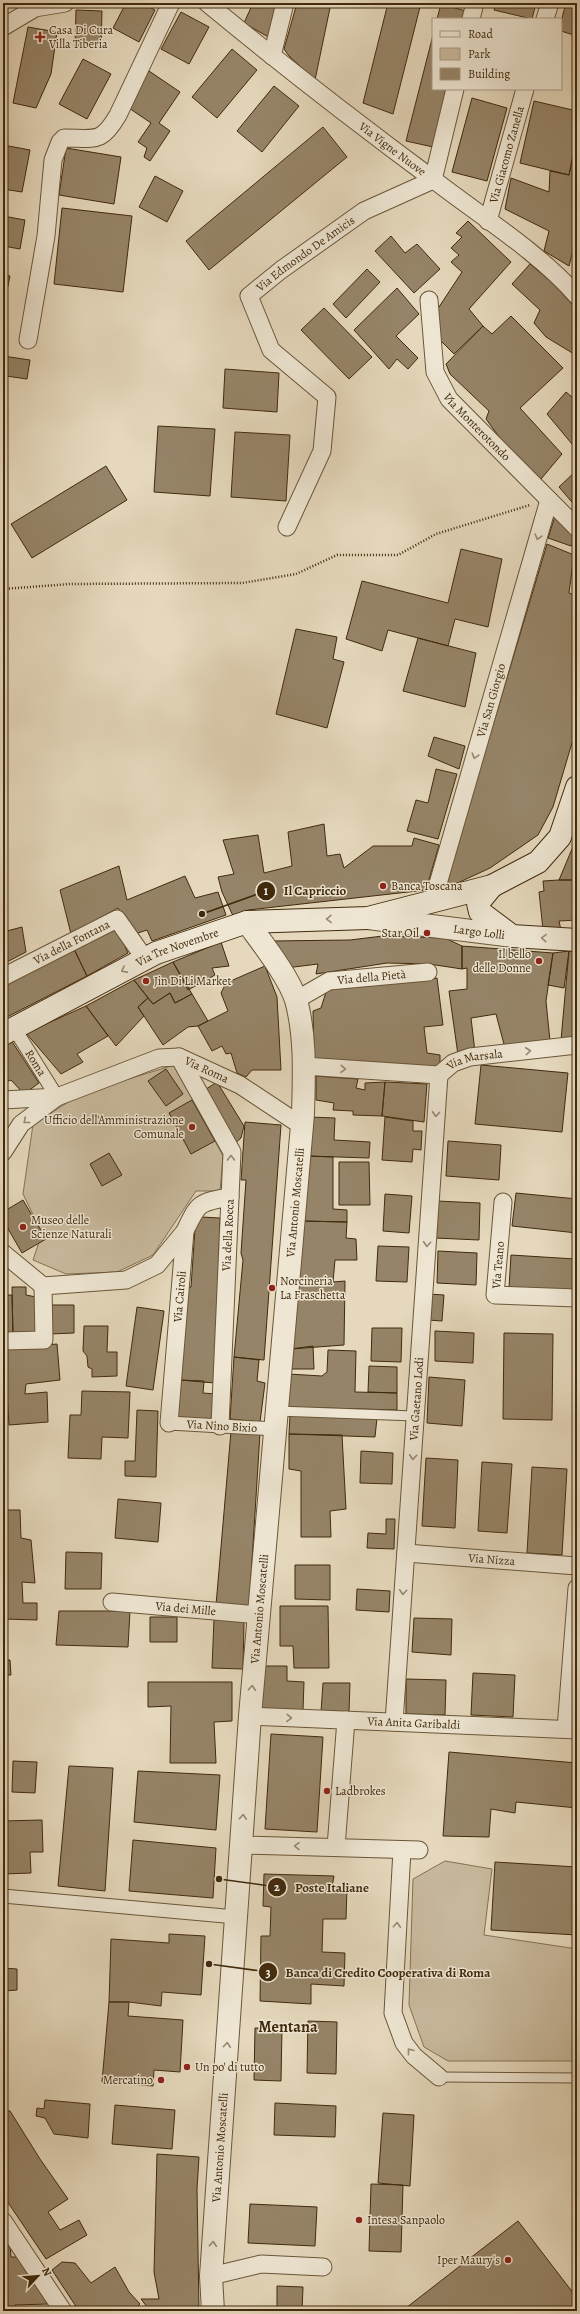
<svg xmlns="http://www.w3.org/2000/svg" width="580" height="2314" font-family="Alegreya,serif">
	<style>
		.green { fill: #c9ba9e; stroke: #857255 }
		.building { fill: #968468; stroke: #412a0c }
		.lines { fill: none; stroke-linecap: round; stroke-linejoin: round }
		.service-casing { stroke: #6a5638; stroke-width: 11 }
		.pedestrian-casing { stroke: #6a5638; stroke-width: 15 }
		.minor-casing { stroke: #6a5638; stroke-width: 19 }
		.tertiary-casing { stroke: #6a5638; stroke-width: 24 }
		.secondary-casing { stroke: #412a0c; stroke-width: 24 }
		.path { stroke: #412a0c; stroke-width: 2.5; stroke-dasharray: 1 2; stroke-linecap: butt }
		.service { stroke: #eee6d3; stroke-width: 9 }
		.pedestrian { stroke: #eee6d3; stroke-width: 13 }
		.minor { stroke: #eee6d3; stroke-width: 17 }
		.tertiary { stroke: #eee6d3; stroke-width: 22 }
		.secondary { stroke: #eee6d3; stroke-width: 22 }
		.oneway { stroke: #988870 }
		.poi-dot { fill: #8f2418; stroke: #eee6d3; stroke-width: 1.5 }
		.labels { text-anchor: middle; stroke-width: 3; stroke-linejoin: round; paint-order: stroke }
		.poi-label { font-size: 12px; fill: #412a0c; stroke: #eee6d3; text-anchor: start }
		.street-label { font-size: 12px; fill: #412a0c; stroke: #eee6d3 }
		.district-label { font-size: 16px; font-weight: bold; fill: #412a0c; stroke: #eee6d3 }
		.leader { fill: none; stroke: #412a0c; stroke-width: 1.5 }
		.callout-dot { fill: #412a0c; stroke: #eee6d3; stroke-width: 1.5 }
		.mark-label { font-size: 12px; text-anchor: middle; font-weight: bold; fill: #fff }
		.callout-label { font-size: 13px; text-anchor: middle; font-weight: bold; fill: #412a0c; stroke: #eee6d3; stroke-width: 3; stroke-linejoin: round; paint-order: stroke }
	</style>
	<rect width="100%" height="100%" fill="#e5d8bc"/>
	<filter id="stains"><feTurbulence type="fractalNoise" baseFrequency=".005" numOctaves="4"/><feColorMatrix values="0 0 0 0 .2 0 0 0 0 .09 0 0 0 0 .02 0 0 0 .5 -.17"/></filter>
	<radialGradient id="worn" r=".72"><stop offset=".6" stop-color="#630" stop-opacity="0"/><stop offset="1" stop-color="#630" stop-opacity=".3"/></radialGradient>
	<path class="green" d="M174 1065 223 1156 220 1191H196L153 1255 117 1272 66 1274 33 1260 42 1233 23 1194 33 1124 83 1093Z
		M445 1861 492 1869 484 1935 577 1949V2061H448L424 2047 409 2005 413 1879Z"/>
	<path class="building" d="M3 3H17L3 9Z
		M126 3H141L155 10 139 42 113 28Z
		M253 3H278L270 38 244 23Z
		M297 3H331L315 80 289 56 284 49Z
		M388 3H421L393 114 363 103Z
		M496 3H536L532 19 494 10Z
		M566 3H577V36L561 31V22Z
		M441 4 466 11 464 19H437Z
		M76 10 102 11 101 47 75 46Z
		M181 12 209 27 189 64 161 49Z
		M28 27 57 32 51 74 36 108 13 103Z
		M433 35V89H447L433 147 406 141Z
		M232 49 257 70 217 118 192 97Z
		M83 59 111 74 87 119 59 104Z
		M149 71 180 92 159 123 170 131 150 161 144 157 147 148 138 142 151 123 126 106Z
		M274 86 299 106 262 152 237 131Z
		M472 98 507 108 487 181 452 172Z
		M534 101 577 111V139L569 175 520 163Z
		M323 127 347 157 209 270 186 241Z
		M3 145 30 150 22 192 3 189Z
		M66 148 121 157 114 204 59 195Z
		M572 159 577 161V235L569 266 544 251 549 231 505 209 511 178 549 192 550 171 569 175Z
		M155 176 183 191 167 222 139 207Z
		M62 208 132 216 123 292 54 284Z
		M3 216 25 220 20 249 3 246Z
		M468 221 511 262 469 309 483 326 454 354 440 340 437 310 462 272 451 262 459 255 451 248 462 237 456 233Z
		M391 236 405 253 417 244 440 269 414 293 375 251Z
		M530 264 554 284 577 310V351L574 354 546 337 534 323 540 310 512 284Z
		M367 269 380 282 346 318 333 304Z
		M3 275 10 276 3 310Z
		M397 288 419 314 396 336 418 358 408 369 397 359 389 369 354 330Z
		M324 308 372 357 349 379 301 330Z
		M511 316 563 368 520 408 562 454 541 479 505 445 486 419 489 411 450 374 446 364 483 326 492 334Z
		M3 356 30 360 27 379 6 376 5 383H3Z
		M225 369 279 373 277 412 223 408Z
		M566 392 577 401V450L547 414Z
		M158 426 215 429 210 496 154 492Z
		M235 432 290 435 286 501 231 497Z
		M106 466 127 500 32 558 11 524Z
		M577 470V508L559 487Z
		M555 516 575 537 571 546 548 538Z
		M547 544 574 555 569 593 577 596V726L553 807 538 835 490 868 449 887 446 882Z
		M461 549 502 559 488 627 455 619 448 646 388 630 382 651 346 639 362 581 448 603Z
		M296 629 337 637 333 659 344 662 327 728 276 714Z
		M418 638 476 653 465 707 403 691Z
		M434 737 465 746 459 769 428 756Z
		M436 769 457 774 438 839 407 831 416 800 428 803Z
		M324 824 327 856 340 854 344 868 373 846H412L414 838 439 845 426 890 248 910 234 918 222 892 218 877 234 874 223 840 258 835 264 873 292 866 288 832Z
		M577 837V880H559Z
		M119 866 127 900 185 876 195 898 218 892 226 915 152 941 147 930 135 934 118 908 71 934 60 890Z
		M559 880H577V920L559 921 561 930H543L539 892 544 891 543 881Z
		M22 927 26 952 3 964V932Z
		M116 927 128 953 87 976 74 949Z
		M383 936 445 938 462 946V969L429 964 387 963 316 974 318 964 286 968 272 941 350 940Z
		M221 942 229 966 212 968 215 975 188 990 173 962Z
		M462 946 553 953 546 1001 550 1041 505 1048 496 1014 471 1018 475 1052 458 1055 449 991 467 989V968L462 969Z
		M74 949 87 976 3 1019V984Z
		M569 951 577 952V1039L561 1040Z
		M569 951 564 988 548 985 553 953Z
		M173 962 192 994 175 1003 170 993 153 1004 134 980Z
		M265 966 277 997 281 1070H252L246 1077 237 1073 231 1053 226 1054 222 1046 212 1051 198 1026 228 1011 221 993 226 983Z
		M437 978 443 1025 424 1027 427 1053 440 1055V1066L418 1068 314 1059 313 1011 321 1008 327 989Z
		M134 980 148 998 138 1007 144 1016 116 1046 86 1006Z
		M170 993 175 1003 192 994 208 1021 198 1026 188 1027 163 1045 138 1007 148 998 153 1004Z
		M86 1006 108 1036 77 1054 83 1062 61 1074 26 1033Z
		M11 1040 39 1083 24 1094 11 1080 3 1083V1045Z
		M481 1065 568 1073 562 1132 475 1124Z
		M166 1069 183 1094 166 1106 148 1081Z
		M316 1076 358 1079 356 1088 365 1090V1083L385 1082 382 1116 353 1115V1111L333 1110 334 1103 316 1100Z
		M217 1082 244 1126 241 1138 234 1144 203 1091Z
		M385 1082 427 1084 424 1122 382 1116Z
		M192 1100 215 1141 191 1154 169 1113Z
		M309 1117 335 1118 334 1140 370 1142 369 1158 308 1156Z
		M385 1117 413 1121V1131H422L421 1150 413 1149 412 1162 382 1160Z
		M245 1122 281 1125 264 1360 234 1357 243 1260 241 1253 246 1180H241Z
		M448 1141 501 1145 499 1180 446 1176Z
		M109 1153 122 1175 102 1186 90 1164Z
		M308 1156 333 1157V1209L347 1210V1222L301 1221Z
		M339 1162H369L370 1205H339Z
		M516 1193 577 1199V1233L512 1226Z
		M385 1194 412 1196 409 1233 383 1231Z
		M23 1200 46 1239 22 1253 3 1220V1212Z
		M437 1201 480 1203 479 1240 435 1238Z
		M201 1217 220 1218 215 1383 180 1380 186 1288 191 1287 195 1229Z
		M301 1221 347 1222 346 1238 356 1239 357 1260H335L333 1282 345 1281 344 1345 291 1349Z
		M378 1246 409 1247 407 1282 376 1281Z
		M438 1251 477 1253 476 1285 437 1283Z
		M511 1255 575 1259 573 1292 509 1288Z
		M12 1287H26V1295L36 1297 37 1335 13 1336Z
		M429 1294 444 1295 442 1321 428 1320Z
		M3 1295H12L13 1336 3 1335Z
		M49 1305H74V1333L50 1334Z
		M137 1307 164 1311 153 1390 126 1386Z
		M84 1326H108L107 1352H117V1376L92 1377V1369L88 1367 87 1356 83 1351Z
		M372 1328H402L401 1362 371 1361Z
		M435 1331 474 1333 473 1363 435 1361Z
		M504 1333 553 1334 552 1420 503 1419Z
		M57 1344 60 1380 26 1384 25 1394 47 1392 48 1422 9 1425 4 1349Z
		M313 1346 314 1369H289L291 1349Z
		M328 1350 356 1351 355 1392 397 1393V1410L286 1407 288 1374 322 1376 327 1372Z
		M234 1357 259 1360 257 1381 265 1383 260 1422 230 1419Z
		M369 1366 397 1367V1393L368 1392Z
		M429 1377 465 1380 462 1426 427 1423Z
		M180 1380 204 1381 203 1393 215 1394 213 1420 178 1417Z
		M82 1391 130 1392 128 1438 102 1437 101 1459 68 1458 70 1415H81Z
		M137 1410 158 1411 156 1477 125 1476V1461H135Z
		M290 1416 377 1418 375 1437 289 1434Z
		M3 1425H4L7 1472H3Z
		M231 1431 260 1433 249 1609 216 1605Z
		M289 1434 342 1435 346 1509 330 1511 331 1537H301V1471L289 1469Z
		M361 1451 393 1453 392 1484 360 1483Z
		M426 1458 458 1460 455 1528 422 1526Z
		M482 1462 512 1464 507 1533 478 1531Z
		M532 1467 567 1469 562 1555 527 1553Z
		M118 1499 161 1503 158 1542 115 1538Z
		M3 1510H20L21 1538 31 1540 35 1583 22 1582 23 1603H37V1620L3 1619Z
		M386 1519H395L394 1549 367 1548 368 1533 386 1534Z
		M66 1552 102 1553 101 1589H65Z
		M295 1565H330V1600L295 1599Z
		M357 1589 390 1591 389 1612 356 1610Z
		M280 1606H328L329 1668H294L293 1646H280Z
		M59 1611H130L128 1647 56 1645Z
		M150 1617H177V1642H150Z
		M414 1618 452 1619 451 1655 412 1652Z
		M214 1619 244 1621 243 1669 212 1668Z
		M3 1660H10L11 1675H3Z
		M263 1666H287V1681L304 1682 303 1710 260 1708Z
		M473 1673 515 1675 513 1717 471 1715Z
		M406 1679 446 1680 445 1715 406 1714Z
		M148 1682H232V1721L214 1722 216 1763H170L171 1706 148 1707Z
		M323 1683H350L349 1712H321Z
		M271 1734 323 1737 317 1832 265 1829Z
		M449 1752 577 1763V1808L516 1802 515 1813 491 1809 489 1837 443 1836Z
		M13 1761 37 1762 35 1793 12 1792Z
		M3 1763H5L4 1795H3Z
		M69 1766 113 1768 105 1891 58 1886Z
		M138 1771 220 1775 216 1830 134 1822Z
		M42 1820 43 1852H30L31 1873 3 1874V1821Z
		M133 1840 216 1848 213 1898 129 1891Z
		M495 1862 577 1867V1935L491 1930Z
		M264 1874 334 1876 332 1887 347 1888 346 1919H323L322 1952 345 1953 344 1986 311 1984V2004L260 2001 261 1936H270L271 1907 263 1906Z
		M169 1934 205 1936 201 1995 162 1992 161 2006 129 2002H109L111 1939 169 1943Z
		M3 1968 17 1969V1990L3 1991Z
		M109 2002H129L128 2016 183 2020 180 2072 154 2070 153 2086 102 2082Z
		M308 2021 337 2022 336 2074 307 2073Z
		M255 2028H282L281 2081 254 2080Z
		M45 2100 90 2104 88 2138 54 2134 45 2118 36 2116 37 2108 44 2109Z
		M275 2103 336 2106 335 2137 274 2135Z
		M115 2105 175 2110 172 2149 112 2144Z
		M3 2111H10L40 2159 68 2199 48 2212 60 2230 79 2220 87 2235 46 2259 3 2195Z
		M383 2113 414 2115 410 2186 378 2183Z
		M157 2154 199 2157 197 2189 199 2311H150L141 2299H159L154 2272Z
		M371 2184 403 2185 401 2252 369 2251Z
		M250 2204 317 2207 315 2246 248 2243Z
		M518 2221 577 2298V2311H402Z
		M3 2234 10 2244 11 2257H19L48 2304 15 2305 16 2311H3Z
		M62 2262 75 2263 91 2283 115 2267 129 2292 140 2304 133 2311H79L52 2270Z
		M277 2286 303 2287 302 2311H277Z"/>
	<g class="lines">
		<g class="service-casing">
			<path id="service" d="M277 1411 415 1416
				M439 2077 577 2078"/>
		</g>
		<g class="pedestrian-casing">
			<g id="pedestrian">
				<path id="s1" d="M14 1028 57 1097"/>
				<path id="s2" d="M169 1423 275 1429"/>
				<path d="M3 1896 236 1917"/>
			</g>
		</g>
		<g class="minor-casing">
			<g id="minor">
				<path id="s3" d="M207 3C281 64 357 123 434 180 479 215 540 253 577 296"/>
				<path d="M471 19 475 3"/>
				<path d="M545 19 550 3"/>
				<path d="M3 27 35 8 65 3"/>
				<path d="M272 56 285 3"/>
				<path id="s4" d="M488 221 525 89"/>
				<path id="s5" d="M429 300 435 372 449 399 577 528"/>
				<path d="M28 340 46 236 53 160 60 142 64 138C96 138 101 144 118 115L171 3"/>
				<path id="s6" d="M287 527 322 451 327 397 271 350 249 296 281 270 364 211 433 180 455 89"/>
				<path id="s7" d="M433 901 549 500"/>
				<path id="s8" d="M3 977 117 919 145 959"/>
				<path id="s9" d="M296 1000 329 981 428 972"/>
				<path d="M179 1057 232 1152 220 1426"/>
				<path id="s10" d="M304 1066 439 1075 453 1063 470 1057 577 1045"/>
				<path d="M3 1100 57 1097"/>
				<path id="s11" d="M3 1152 21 1124 57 1097 159 1058 179 1057 240 1085 302 1126"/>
				<path d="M503 1202 495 1295 577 1298"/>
				<path d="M3 1253 43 1286 126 1280 157 1265 185 1231"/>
				<path d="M3 1341 44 1340 43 1286"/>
				<path id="s12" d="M169 1423 185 1231C198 1203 199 1202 230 1197"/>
				<path id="s13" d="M406 1553 577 1566"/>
				<path id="s14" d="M112 1602 259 1615"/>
				<path id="s15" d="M250 1716 577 1730"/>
				<path id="s16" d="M394 1722 439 1075"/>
				<path d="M566 1729 577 1588"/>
				<path d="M241 1845 419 1850"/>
				<path d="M336 1847 346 1720"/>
				<path d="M402 1850 393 2013 404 2043 414 2056 439 2077"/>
				<path d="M3 2221 63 2311"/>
				<path d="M211 2276 261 2264 323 2267"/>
			</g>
		</g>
		<g class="tertiary-casing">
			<g id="tertiary">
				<path id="s17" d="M368 918 512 936"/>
				<path id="s18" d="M213 2311 211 2276 250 1716 303 1114C304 1076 306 1037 296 1000 289 977 262 943 247 922"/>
			</g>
		</g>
		<g class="secondary-casing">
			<g id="secondary">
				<path d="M492 886 478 903 480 912 512 936 577 940"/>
				<path id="s19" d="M3 1034 156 953 247 922 368 918 492 886 538 862 560 837 577 787"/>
			</g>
		</g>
		<path class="path" d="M3 589 70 584 242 583 296 574 337 555H398L436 534 530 505"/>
		<use href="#service" class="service"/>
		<use href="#pedestrian" class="pedestrian"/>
		<use href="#minor" class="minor"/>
		<use href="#tertiary" class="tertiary"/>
		<use href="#secondary" class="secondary"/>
	</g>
	<defs><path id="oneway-chevron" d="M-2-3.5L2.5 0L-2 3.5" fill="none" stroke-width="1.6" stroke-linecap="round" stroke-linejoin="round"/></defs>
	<g class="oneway">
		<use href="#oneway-chevron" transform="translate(538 537) rotate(106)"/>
		<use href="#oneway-chevron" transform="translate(475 756) rotate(106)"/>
		<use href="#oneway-chevron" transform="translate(329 919) rotate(178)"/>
		<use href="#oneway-chevron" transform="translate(544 938) rotate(-177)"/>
		<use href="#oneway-chevron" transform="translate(124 970) rotate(152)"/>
		<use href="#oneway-chevron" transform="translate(528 1051) rotate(-6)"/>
		<use href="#oneway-chevron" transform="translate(343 1069) rotate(4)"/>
		<use href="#oneway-chevron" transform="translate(436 1114) rotate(94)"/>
		<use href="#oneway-chevron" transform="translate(26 1121) rotate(141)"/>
		<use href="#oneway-chevron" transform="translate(231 1158) rotate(-90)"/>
		<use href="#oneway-chevron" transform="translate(427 1244) rotate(94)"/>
		<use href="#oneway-chevron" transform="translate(413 1457) rotate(94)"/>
		<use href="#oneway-chevron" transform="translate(403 1592) rotate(94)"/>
		<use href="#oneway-chevron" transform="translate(252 1688) rotate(-85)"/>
		<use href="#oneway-chevron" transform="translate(289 1718) rotate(2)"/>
		<use href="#oneway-chevron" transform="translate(243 1817) rotate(-86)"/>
		<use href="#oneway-chevron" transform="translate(297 1846) rotate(-179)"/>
		<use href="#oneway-chevron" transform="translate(397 1925) rotate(-87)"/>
		<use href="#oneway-chevron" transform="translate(227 2045) rotate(-86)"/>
		<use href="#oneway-chevron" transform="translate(410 2051) rotate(-128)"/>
		<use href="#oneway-chevron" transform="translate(213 2244) rotate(-86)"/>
	</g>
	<g class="poi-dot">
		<path d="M38 31h4v4h4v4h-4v4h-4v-4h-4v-4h4z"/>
		<circle cx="383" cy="886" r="4"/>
		<circle cx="427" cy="933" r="4"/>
		<circle cx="539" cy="961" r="4"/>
		<circle cx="146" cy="981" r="4"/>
		<circle cx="192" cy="1127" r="4"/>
		<circle cx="23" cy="1227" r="4"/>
		<circle cx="272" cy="1288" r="4"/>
		<circle cx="327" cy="1791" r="4"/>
		<circle cx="187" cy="2067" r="4"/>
		<circle cx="161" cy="2080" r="4"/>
		<circle cx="359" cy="2220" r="4"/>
		<circle cx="508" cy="2260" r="4"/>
	</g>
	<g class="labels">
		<g class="poi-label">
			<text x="49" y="34">Casa Di Cura<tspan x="49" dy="14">Villa Tiberia</tspan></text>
			<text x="391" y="890">Banca Toscana</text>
			<text x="419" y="937" text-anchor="end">Star Oil</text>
			<text x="531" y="958" text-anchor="end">Il bello<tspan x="531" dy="14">delle Donne</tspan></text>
			<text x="154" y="985">Jin Di Li Market</text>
			<text x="184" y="1124" text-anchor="end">Ufficio dell'Amministrazione<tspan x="184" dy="14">Comunale</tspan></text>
			<text x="31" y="1224">Museo delle<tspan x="31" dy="14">Scienze Naturali</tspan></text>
			<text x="280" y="1285">Norcineria<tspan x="280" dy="14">La Fraschetta</tspan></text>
			<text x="335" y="1795">Ladbrokes</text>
			<text x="195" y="2071">Un po' di tutto</text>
			<text x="153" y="2084" text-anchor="end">Mercatino</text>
			<text x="367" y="2224">Intesa Sanpaolo</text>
			<text x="500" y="2264" text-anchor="end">Iper Maury's</text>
		</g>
		<g class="street-label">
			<text dy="4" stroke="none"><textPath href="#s3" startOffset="236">Via Vigne Nuove</textPath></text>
			<text dy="4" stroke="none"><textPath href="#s4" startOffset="69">Via Giacomo Zanella</textPath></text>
			<text dy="4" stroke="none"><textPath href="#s6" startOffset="340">Via Edmondo De Amicis</textPath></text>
			<text dy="4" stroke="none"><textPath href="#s5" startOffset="142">Via Monterotondo</textPath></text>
			<text dy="4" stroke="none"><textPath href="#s7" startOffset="209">Via San Giorgio</textPath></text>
			<text dy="4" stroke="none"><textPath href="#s17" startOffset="112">Largo Lolli</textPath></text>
			<text dy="4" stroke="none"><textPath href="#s8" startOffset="77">Via della Fontana</textPath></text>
			<text dy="4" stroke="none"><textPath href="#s19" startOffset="195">Via Tre Novembre</textPath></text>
			<text dy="4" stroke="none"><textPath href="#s9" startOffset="81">Via della Pietà</textPath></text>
			<text dy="4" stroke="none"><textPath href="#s10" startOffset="176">Via Marsala</textPath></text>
			<text dy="4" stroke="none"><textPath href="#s1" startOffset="41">Roma</textPath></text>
			<text dy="4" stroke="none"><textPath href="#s11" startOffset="238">Via Roma</textPath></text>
			<text dy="4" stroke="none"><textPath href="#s18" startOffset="1112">Via Antonio Moscatelli</textPath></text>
			<text transform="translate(228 1235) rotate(-87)" y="4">Via della Rocca</text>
			<text transform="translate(498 1265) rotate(-85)" y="4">Via Teano</text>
			<text dy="4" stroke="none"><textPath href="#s12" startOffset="127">Via Cairoli</textPath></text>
			<text dy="4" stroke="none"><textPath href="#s16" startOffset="324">Via Gaetano Lodi</textPath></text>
			<text dy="4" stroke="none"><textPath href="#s2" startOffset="53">Via Nino Bixio</textPath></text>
			<text dy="4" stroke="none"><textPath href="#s13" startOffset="86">Via Nizza</textPath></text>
			<text dy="4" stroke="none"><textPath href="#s14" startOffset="74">Via dei Mille</textPath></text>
			<text dy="4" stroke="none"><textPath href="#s18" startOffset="704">Via Antonio Moscatelli</textPath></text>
			<text dy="4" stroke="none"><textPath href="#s15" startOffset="164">Via Anita Garibaldi</textPath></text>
			<text dy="4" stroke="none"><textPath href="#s18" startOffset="164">Via Antonio Moscatelli</textPath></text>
		</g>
		<g class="district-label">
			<text x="288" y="2032">Mentana</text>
		</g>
	</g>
	<path class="leader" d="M202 914L266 891M219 1879L277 1887M209 1964L268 1972"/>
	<g class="callout-dot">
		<circle cx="202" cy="914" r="4"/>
		<circle cx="219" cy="1879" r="4"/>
		<circle cx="209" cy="1964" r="4"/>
		<circle cx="266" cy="891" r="10"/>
		<circle cx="277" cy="1887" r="10"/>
		<circle cx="268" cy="1972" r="10"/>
	</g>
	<g class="mark-label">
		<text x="266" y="895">1</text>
		<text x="277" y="1891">2</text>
		<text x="268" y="1977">3</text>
	</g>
	<g class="callout-label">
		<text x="315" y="895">Il Capriccio</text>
		<text x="332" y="1892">Poste Italiane</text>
		<text x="388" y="1977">Banca di Credito Cooperativa di Roma</text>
	</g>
	<rect width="580" height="2314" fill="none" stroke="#e5d8bc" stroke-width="16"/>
	<rect x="4" y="4" width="572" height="2306" fill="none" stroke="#412a0c" stroke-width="2"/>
	<rect x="8" y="8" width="564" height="2298" fill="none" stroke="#412a0c"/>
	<rect x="432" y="18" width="130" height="72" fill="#eee6d3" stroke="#a99b83"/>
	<rect x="440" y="31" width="20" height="6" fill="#eee6d3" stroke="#a99b83"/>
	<text x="468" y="38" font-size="12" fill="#412a0c">Road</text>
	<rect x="440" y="48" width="20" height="12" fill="#c9ba9e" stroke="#a99b83"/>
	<text x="468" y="58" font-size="12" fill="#412a0c">Park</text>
	<rect x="440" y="68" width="20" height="12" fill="#968468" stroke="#a99b83"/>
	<text x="468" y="78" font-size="12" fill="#412a0c">Building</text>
	<g transform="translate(38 2276) rotate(64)" stroke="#eee6d3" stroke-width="3" paint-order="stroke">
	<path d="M0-3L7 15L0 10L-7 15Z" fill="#412a0c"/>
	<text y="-6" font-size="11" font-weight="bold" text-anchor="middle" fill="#412a0c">N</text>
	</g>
	<rect width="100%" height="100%" filter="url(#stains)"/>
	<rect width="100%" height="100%" fill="url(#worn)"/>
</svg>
